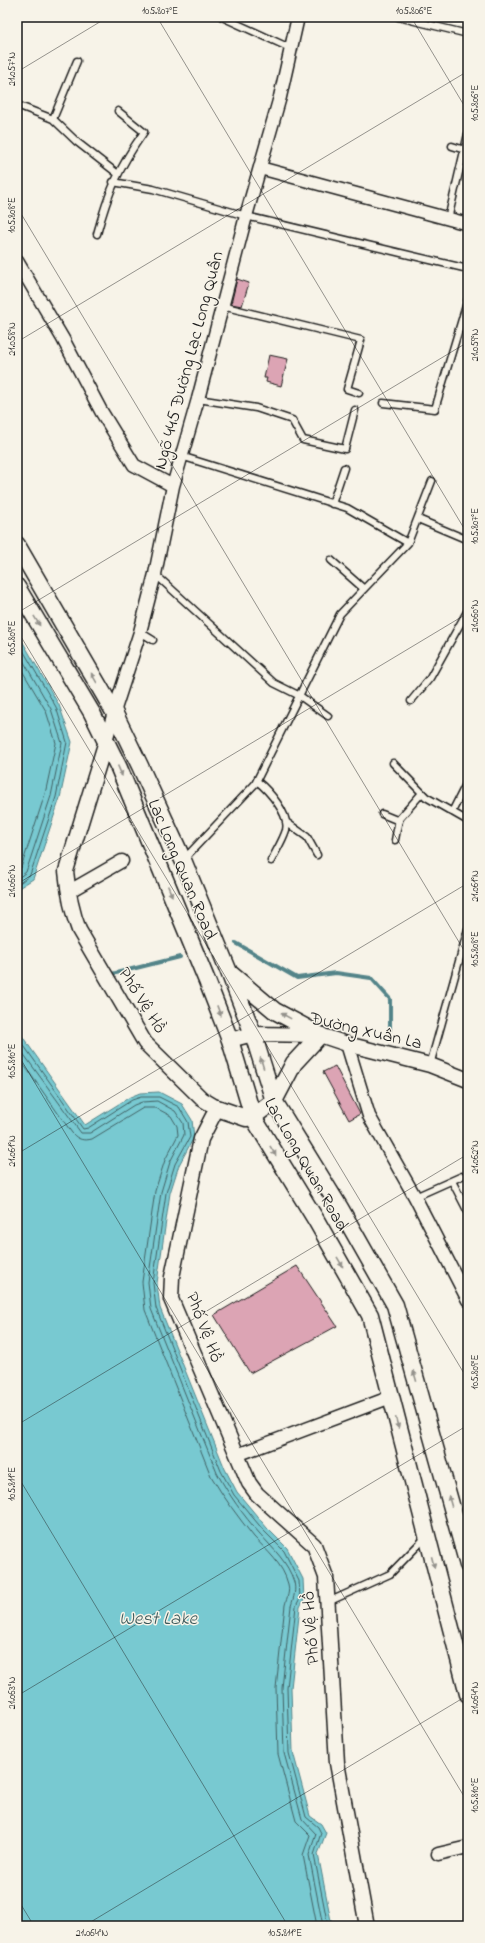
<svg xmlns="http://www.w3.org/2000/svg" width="485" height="1943" font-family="'Indie Flower',sans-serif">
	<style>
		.water { fill: #78c9d1; stroke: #538489 }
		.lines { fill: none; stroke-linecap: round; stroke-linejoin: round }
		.shore { stroke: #416164; stroke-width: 1 }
		.stream { stroke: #538489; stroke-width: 4 }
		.building { fill: #dca4b4; stroke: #1c1c1c }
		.service-casing { stroke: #1c1c1c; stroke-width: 9 }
		.minor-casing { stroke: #1c1c1c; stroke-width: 15 }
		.tertiary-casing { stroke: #1c1c1c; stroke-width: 17 }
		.secondary-casing { stroke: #1c1c1c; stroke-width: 19 }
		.service { stroke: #f7f3e8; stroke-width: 6 }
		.minor { stroke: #f7f3e8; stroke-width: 12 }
		.tertiary { stroke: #f7f3e8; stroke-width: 14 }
		.secondary { stroke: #f7f3e8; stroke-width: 16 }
		.oneway { fill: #94928c }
		.ticks { fill: none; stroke: #1c1c1c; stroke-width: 1; stroke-opacity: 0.45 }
		.labels { text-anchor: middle; stroke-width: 3; stroke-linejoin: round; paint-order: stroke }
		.street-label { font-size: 18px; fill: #1c1c1c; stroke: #f7f3e8 }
		.water-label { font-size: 19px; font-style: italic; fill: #3c595b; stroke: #f7f3e8 }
		.neatline { fill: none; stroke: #1c1c1c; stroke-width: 1.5 }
		.ticks-label { font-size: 10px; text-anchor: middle; fill: #1c1c1c }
	</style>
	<rect width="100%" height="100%" fill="#f7f3e8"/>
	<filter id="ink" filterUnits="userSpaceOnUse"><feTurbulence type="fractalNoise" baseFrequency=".025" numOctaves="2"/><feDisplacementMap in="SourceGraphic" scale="8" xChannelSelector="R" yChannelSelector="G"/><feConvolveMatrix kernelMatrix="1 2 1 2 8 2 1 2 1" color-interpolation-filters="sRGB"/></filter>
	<g filter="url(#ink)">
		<path class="water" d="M17 632 59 705 72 742 60 798 33 879 17 889Z
			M17 1029 85 1125 130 1097 140 1093 159 1092 182 1104 192 1120 194 1137 179 1165 170 1193 157 1283 160 1308 225 1469 237 1492 267 1528 287 1548 303 1579 304 1599 300 1607 291 1688 293 1752 310 1816 321 1824 326 1833 318 1854 332 1926H17Z"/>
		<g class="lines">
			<path class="shore" d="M17 640 56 707 67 742 56 797 30 875 17 885
				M17 650 51 709 62 743 51 796 26 872 17 879
				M17 662 46 711 56 743 45 794 21 868 17 871
				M17 1036 83 1129 88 1128 132 1100 141 1097H159L179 1107 188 1122 190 1137 175 1164 166 1193 153 1283 156 1308 221 1471 234 1495 264 1531 284 1551 299 1581 300 1598 296 1606 287 1688 289 1753 306 1817 318 1827 321 1833 314 1855 328 1926
				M17 1045 81 1133H90L134 1105 142 1102 157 1101 175 1111 183 1123 184 1135 170 1162 161 1192 148 1282 151 1309 217 1473C229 1495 243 1515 260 1534 273 1549 288 1562 294 1582 296 1590 294 1597 291 1606L282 1688 284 1753 302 1819 316 1834 309 1855 323 1926
				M17 1055 72 1133C78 1140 84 1141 92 1139L143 1108H156L171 1116 177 1126 178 1135 165 1160 155 1191 142 1282 145 1310 211 1476C224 1498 238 1517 254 1537 267 1551 283 1564 288 1584 290 1592 287 1597 285 1605L276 1688 278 1754 296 1821 310 1835 303 1855 317 1926"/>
			<path class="stream" d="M236 943 297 978 336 973 371 978 390 999V1030
				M112 974 180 957"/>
		</g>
		<path class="building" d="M237 279 249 283 242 306 231 304Z
			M269 355 288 359 281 386 266 382 267 378H264Z
			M335 1066 360 1114 349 1120 323 1072Z
			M297 1266 337 1326 250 1373 214 1315Z"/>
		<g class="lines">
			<g class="service-casing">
				<path id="service" d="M222 17 290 48
					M398 17 468 34
					M17 105 53 119 77 142 118 174
					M53 119 77 61
					M452 146 468 151
					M113 182 153 189 246 216 468 269
					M448 219 468 134
					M97 234C108 193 119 167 144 132L118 111
					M222 306 361 340 347 389 359 393
					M198 399 256 408 292 420 303 440 345 449 355 410
					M383 403 435 409 468 299
					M181 456 347 508 408 543
					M332 504 344 468
					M418 519 468 540
					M331 560 364 589
					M155 574 274 683 300 696 328 716
					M140 632 153 640
					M411 701 430 678 468 610
					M393 763 426 797 468 821
					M257 781C268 790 290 814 286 830 283 840 276 851 271 861
					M452 812 468 780
					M382 814 399 821
					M286 822 307 837 317 855
					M395 840 399 819 422 793
					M184 859 255 784 340 614 408 543 432 481
					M430 1065 468 929
					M452 1181 468 1212
					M415 1197 462 1176
					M457 1521 468 1516
					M328 1602 390 1574 425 1538"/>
			</g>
			<g class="minor-casing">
				<path id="minor" d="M260 168 468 224
					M17 261 63 339 101 411 134 465 173 486
					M106 741 114 712 140 632 155 574 173 486 198 399 246 216 280 97 298 17
					M68 892 122 861
					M347 1044 369 1116 415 1197 468 1300
					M237 1455 391 1397
					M438 1854 468 1847"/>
			</g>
			<g class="tertiary-casing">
				<path id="tertiary" d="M106 741 66 871C68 892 71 910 79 930L145 1043 202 1099 217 1108 201 1139 172 1277 171 1299 249 1483 257 1494 314 1545 326 1577 337 1763 367 1926
					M230 1040 253 1034 320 1035 347 1044 430 1065 468 1080"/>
			</g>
			<g class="secondary-casing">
				<path id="secondary" d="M17 545 114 712 140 766 183 860 229 972 253 1034 274 1101 340 1208 395 1305 468 1565
					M17 587 92 713 119 768 207 981 230 1040 253 1117 316 1220 370 1315 468 1694
					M217 1108 246 1118 253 1117 274 1101 294 1063 320 1035 275 1011 231 974"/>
			</g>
			<use href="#service" class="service"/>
			<use href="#minor" class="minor"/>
			<use href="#tertiary" class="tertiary"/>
			<use href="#secondary" class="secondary"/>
		</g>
		<defs><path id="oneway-solid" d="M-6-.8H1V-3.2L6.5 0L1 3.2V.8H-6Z"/></defs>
		<g class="oneway">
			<use href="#oneway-solid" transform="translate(37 621) rotate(59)"/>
			<use href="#oneway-solid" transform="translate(94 678) rotate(-120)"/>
			<use href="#oneway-solid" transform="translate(120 771) rotate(67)"/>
			<use href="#oneway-solid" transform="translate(170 891) rotate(67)"/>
			<use href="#oneway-solid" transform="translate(219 1011) rotate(69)"/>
			<use href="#oneway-solid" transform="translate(286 1016) rotate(-151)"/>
			<use href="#oneway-solid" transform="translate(262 1063) rotate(-107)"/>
			<use href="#oneway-solid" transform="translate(273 1151) rotate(59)"/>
			<use href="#oneway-solid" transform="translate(340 1262) rotate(60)"/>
			<use href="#oneway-solid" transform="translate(415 1376) rotate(-106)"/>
			<use href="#oneway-solid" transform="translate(397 1423) rotate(76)"/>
			<use href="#oneway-solid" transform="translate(450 1501) rotate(-106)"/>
			<use href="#oneway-solid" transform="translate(433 1562) rotate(75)"/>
		</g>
	</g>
	<path class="ticks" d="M157 17 468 535M411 17 468 112M17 72 108 17M17 207 468 957M17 342 468 71M17 613 468 342M17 630 468 1380M17 884 468 613M17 1053 468 1803M17 1154 468 883M17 1425 468 1154M17 1475 288 1926M17 1696 468 1425M17 1898 34 1926M84 1926 468 1695"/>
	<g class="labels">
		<g class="street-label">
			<text transform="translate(188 360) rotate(-75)" y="6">Ngõ 445 Đường Lạc Long Quân</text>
			<text transform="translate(183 869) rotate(67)" y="6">Lac Long Quan Road</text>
			<text transform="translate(143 1000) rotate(58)" y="6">Phố Vệ Hồ</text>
			<text transform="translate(366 1030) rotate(13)" y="6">Đường Xuân La</text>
			<text transform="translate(307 1164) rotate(60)" y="6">Lac Long Quan Road</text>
			<text transform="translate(205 1327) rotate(69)" y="6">Phố Vệ Hồ</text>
			<text transform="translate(310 1628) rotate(-94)" y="6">Phố Vệ Hồ</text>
		</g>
		<g class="water-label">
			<text x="158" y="1624">West Lake</text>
		</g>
	</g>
	<rect width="485" height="1943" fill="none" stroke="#f7f3e8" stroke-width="44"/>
	<rect x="22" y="22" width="441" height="1899" class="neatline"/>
	<g class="ticks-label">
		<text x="160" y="14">105.807°E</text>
		<text x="414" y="14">105.806°E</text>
		<text transform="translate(11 69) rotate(-90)" y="4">21.057°N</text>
		<text transform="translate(474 103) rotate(-90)" y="4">105.806°E</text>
		<text transform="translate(11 215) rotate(-90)" y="4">105.808°E</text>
		<text transform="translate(11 339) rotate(-90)" y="4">21.058°N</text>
		<text transform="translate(474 345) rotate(-90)" y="4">21.059°N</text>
		<text transform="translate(474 526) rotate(-90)" y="4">105.807°E</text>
		<text transform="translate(474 616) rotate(-90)" y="4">21.060°N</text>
		<text transform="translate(11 638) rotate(-90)" y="4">105.809°E</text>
		<text transform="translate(11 881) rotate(-90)" y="4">21.060°N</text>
		<text transform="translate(474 886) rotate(-90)" y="4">21.061°N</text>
		<text transform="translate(474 949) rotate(-90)" y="4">105.808°E</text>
		<text transform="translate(11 1061) rotate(-90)" y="4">105.810°E</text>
		<text transform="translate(11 1151) rotate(-90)" y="4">21.061°N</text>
		<text transform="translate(474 1157) rotate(-90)" y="4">21.062°N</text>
		<text transform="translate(474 1372) rotate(-90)" y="4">105.809°E</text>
		<text transform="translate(11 1484) rotate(-90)" y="4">105.811°E</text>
		<text transform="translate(11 1693) rotate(-90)" y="4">21.063°N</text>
		<text transform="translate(474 1698) rotate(-90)" y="4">21.064°N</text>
		<text transform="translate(474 1795) rotate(-90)" y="4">105.810°E</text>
		<text x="92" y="1936">21.064°N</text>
		<text x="285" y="1936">105.811°E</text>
	</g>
</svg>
